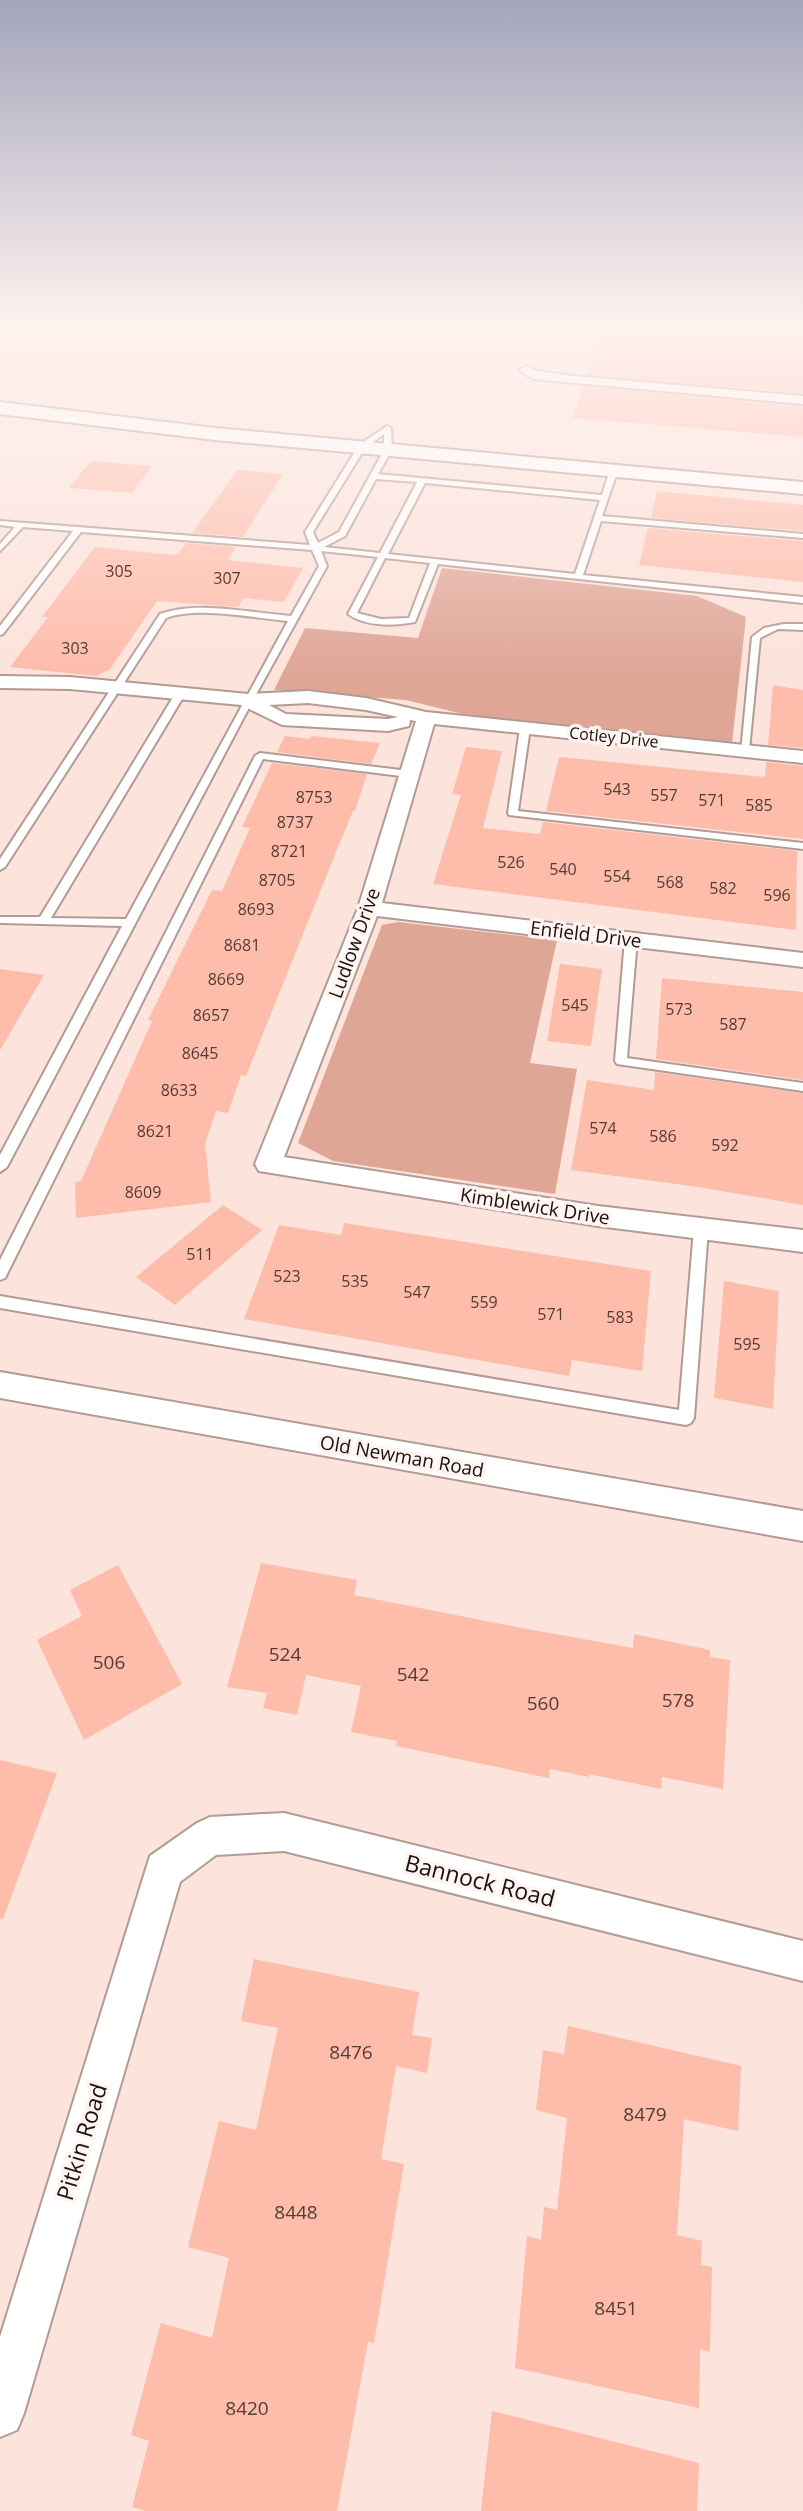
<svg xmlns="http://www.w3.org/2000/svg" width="803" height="2511" font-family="'Open Sans',sans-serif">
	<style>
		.green { fill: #dfa696 }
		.building { fill: #febcaa }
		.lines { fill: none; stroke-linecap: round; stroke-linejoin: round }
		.service-casing { stroke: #b29b94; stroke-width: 4 }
		.minor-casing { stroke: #b29b94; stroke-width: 4 }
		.secondary-casing { stroke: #b29b94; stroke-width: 4 }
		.service { fill: #fff; fill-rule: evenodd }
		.minor { fill: #fff; fill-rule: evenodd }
		.secondary { fill: #fff; fill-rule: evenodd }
		.labels { text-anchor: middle; stroke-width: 7; stroke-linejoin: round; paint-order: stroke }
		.number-label { font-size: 16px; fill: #533c36 }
		.far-street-label { font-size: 16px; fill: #1a110f; stroke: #fef4f1 }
		.street-label { font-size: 19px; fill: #1a110f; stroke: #fef4f1 }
		.near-number-label { font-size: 19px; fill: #533c36 }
		.near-street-label { font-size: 23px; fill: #1a110f; stroke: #fef4f1 }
	</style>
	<rect width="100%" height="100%" fill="#fce3db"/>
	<path class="green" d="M442 568 697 596 746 617 732 743 471 716 406 700 274 690 305 628 418 638Z
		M398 922 557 940 530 1063 577 1069 555 1194 333 1161 298 1143 382 925Z"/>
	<path class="building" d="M607 324H711L785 329 784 335 803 336V393L588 375Z
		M584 386 803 407V437L572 418Z
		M91 461 152 466 132 493 69 488Z
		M237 470 283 474 243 537 192 533Z
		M657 491 803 505V531L651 518Z
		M648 528 803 541V582L639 565Z
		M186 543 236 547 228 560 303 568 284 602 244 598 238 607 157 601 110 669 96 676 10 667 48 617H42L95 547 173 555 179 553Z
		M773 685 803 690V748L768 745Z
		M285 736 310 739 312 736 380 743 371 764 277 752Z
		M466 747 502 751 483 828 540 834 543 822 797 851 796 930 433 884 461 795 452 794Z
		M559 757 765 777 766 762 803 766V839L546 811Z
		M272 763 367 774 355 811H353L338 847 246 1076 241 1075 228 1113 216 1111 205 1144 211 1202 76 1218 75 1182 81 1181 152 1021 148 1020 212 890 222 891 250 828 242 827Z
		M560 964 602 969 591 1046 547 1041Z
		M0 969 44 975 0 1050Z
		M662 978 803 992V1080L656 1059Z
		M655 1072 803 1093V1205L698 1187 571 1170 587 1080 654 1090Z
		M223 1205 262 1230 175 1305 136 1277Z
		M344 1223 651 1271 642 1371 572 1360 569 1376 244 1319 279 1225 341 1235Z
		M724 1281 779 1291 773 1409 714 1398Z
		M261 1563 357 1580 354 1595 527 1629 633 1648 634 1634 710 1650V1657L730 1660 723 1789 662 1777 661 1789 589 1774V1777L550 1769 549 1778 396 1746 397 1741 351 1732 361 1686 306 1675 297 1715 263 1708 267 1693 227 1687Z
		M118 1565 182 1684 84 1740 37 1640 82 1616 70 1590Z
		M0 1760 57 1773 3 1919H0Z
		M254 1959 419 1992 412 2035 432 2038 427 2073 396 2066 381 2159 404 2164 374 2343 368 2342 337 2511H146L132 2507 149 2441 131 2435 161 2323 212 2338 229 2258 188 2247 219 2121 256 2130 278 2028 241 2021Z
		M568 2026 741 2066 738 2131 684 2119 677 2235 702 2241 701 2265 712 2267 710 2352 700 2349 699 2408 515 2368 527 2236 541 2240 544 2207 557 2210 567 2118 536 2110 543 2050 564 2054Z
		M492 2411 699 2463 697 2511H481Z"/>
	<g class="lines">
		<g class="service-casing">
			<path id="service" d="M387 426 391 428 392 450 378 474 602 495 610 470 614 468 618 470 602 516 803 534V538L601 521 583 575 803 597V603L438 564 415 622C394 626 366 627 348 614L378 557 321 551 327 566 253 700 7 1167 0 1172V1155L122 926 0 923V917H40L175 694 180 691 185 694 51 918 126 919 288 621C253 618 198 606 166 618L5 867 0 870V859L160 614C198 600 250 613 291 616L319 566 312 550 81 532 3 634 0 635V626L73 531 23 527 0 551V544L15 527 0 525V521L310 545 305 532 359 445ZM384 434V450L339 532 318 543 313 532 365 448ZM376 479 417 482 380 553 324 547 345 536ZM425 483 600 500 575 574 388 554ZM385 558 430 563 409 618 381 619 357 613Z
				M784 624H803V630L778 629 760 638 749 750 741 752 752 637 764 628Z
				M525 725 530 728 518 811 803 843V849L509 815 508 813 520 728Z
				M260 753 409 771 414 774 409 777 263 759 7 1274 5 1278 0 1280V1260L255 756Z
				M631 935 637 939 627 1058 803 1083V1091L617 1064 615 1061 625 939Z
				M701 1224 708 1229 694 1418 691 1423 686 1425 0 1308V1296L679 1410 694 1229Z"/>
		</g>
		<g class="minor-casing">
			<path id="minor" d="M526 366 537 371 574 376 803 396V404L533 379 519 370Z
				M0 676 70 677 248 694 308 691 366 698 426 712 803 751V763L434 724 382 903 803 953V967L377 916 284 1157 598 1206 803 1230V1252L598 1226 259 1171 255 1164 358 908 416 721 410 720 409 726 388 731 282 725 241 705 70 689 0 688ZM308 703 366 710 398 717 388 719 286 714 269 705Z
				M0 1372 803 1511V1541L0 1398Z
				M284 1813 803 1941V1981L284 1851 216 1855 180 1882 24 2413 17 2430 0 2437V2337L150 1856 197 1823 210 1817Z"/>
		</g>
		<g class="secondary-casing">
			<path id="secondary" d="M0 402 215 428 803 482V494L215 440 0 414Z"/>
		</g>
		<use href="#service" class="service"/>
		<use href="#minor" class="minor"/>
		<use href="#secondary" class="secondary"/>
	</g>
	<linearGradient id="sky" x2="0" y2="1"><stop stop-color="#a3a5bb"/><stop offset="0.48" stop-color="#fef2ef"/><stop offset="1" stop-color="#fef2ef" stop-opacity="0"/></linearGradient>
	<rect width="803" height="675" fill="url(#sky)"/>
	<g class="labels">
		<g class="number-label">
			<text x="119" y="577">305</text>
			<text x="227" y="584">307</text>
			<text x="75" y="654">303</text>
			<text x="617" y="795">543</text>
			<text x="664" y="801">557</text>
			<text x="314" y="803">8753</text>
			<text x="712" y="806">571</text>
			<text x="759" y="811">585</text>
			<text x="295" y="828">8737</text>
			<text x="289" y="857">8721</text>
			<text x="511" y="868">526</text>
			<text x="563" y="875">540</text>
			<text x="617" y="882">554</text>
			<text x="277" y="886">8705</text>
			<text x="670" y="888">568</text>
			<text x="723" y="894">582</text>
			<text x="777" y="901">596</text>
			<text x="256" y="915">8693</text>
			<text x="242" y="951">8681</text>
			<text x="226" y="985">8669</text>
			<text x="575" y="1011">545</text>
			<text x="679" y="1015">573</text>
			<text x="211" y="1021">8657</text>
			<text x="733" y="1030">587</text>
			<text x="200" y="1059">8645</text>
			<text x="179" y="1096">8633</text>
			<text x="603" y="1134">574</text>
			<text x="155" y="1137">8621</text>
			<text x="663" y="1142">586</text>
			<text x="725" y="1151">592</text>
			<text x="143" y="1198">8609</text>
			<text x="200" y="1260">511</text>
			<text x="287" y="1282">523</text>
			<text x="355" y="1287">535</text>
			<text x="417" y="1298">547</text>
			<text x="484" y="1308">559</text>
			<text x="551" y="1320">571</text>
			<text x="620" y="1323">583</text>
			<text x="747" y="1350">595</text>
		</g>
		<g class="far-street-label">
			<text transform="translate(614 737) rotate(6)" y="6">Cotley Drive</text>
		</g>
		<g class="street-label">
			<text transform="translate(586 934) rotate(7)" y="7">Enfield Drive</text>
			<text transform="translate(354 943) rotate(-70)" y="7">Ludlow Drive</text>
			<text transform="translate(535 1206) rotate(9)" y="7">Kimblewick Drive</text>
			<text transform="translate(402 1456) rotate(10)" y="7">Old Newman Road</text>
		</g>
		<g class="near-number-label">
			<text x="285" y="1661">524</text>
			<text x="109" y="1669">506</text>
			<text x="413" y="1681">542</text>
			<text x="678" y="1707">578</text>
			<text x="543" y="1710">560</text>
			<text x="351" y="2059">8476</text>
			<text x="645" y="2121">8479</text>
			<text x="296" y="2219">8448</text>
			<text x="616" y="2315">8451</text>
			<text x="247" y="2415">8420</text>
		</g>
		<g class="near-street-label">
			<text transform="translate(480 1881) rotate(14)" y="8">Bannock Road</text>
			<text transform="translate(82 2142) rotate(-73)" y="8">Pitkin Road</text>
		</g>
	</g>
</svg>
